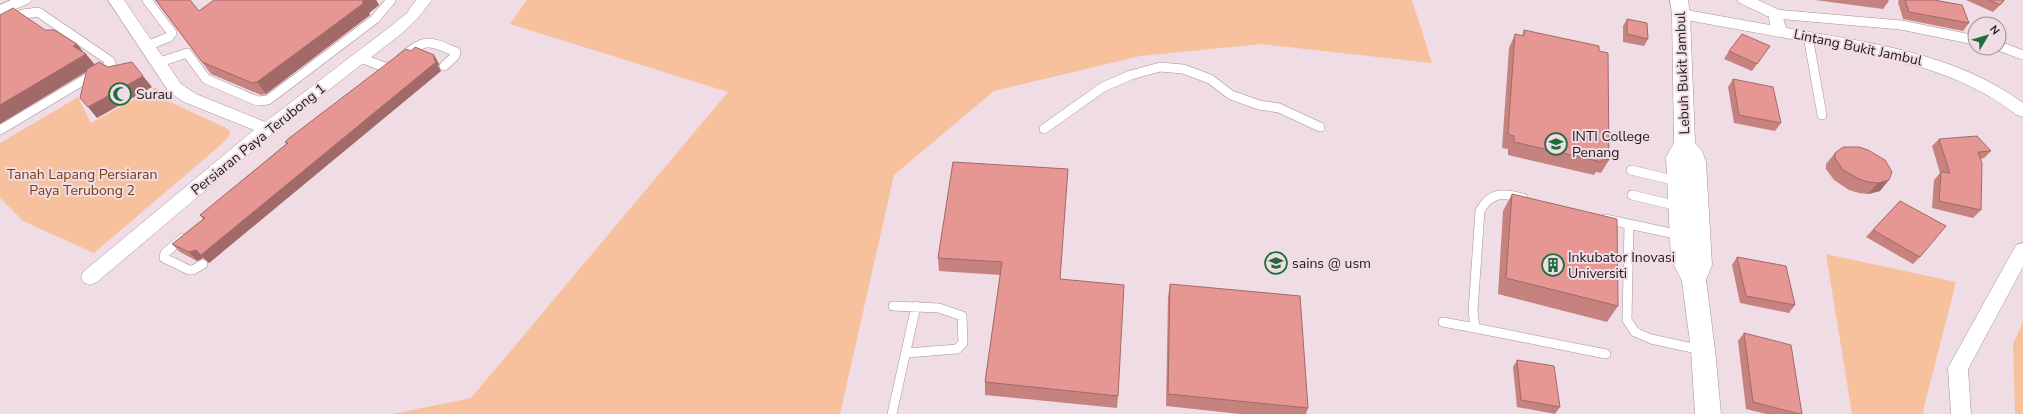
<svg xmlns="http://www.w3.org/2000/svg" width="2023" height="414" font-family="'Nunito Sans',sans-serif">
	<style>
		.green { fill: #f8c19d }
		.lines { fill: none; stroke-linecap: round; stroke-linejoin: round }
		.lane-casing { stroke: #a5929b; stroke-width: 10 }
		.street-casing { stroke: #a5929b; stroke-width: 1 }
		.secondary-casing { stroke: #a5929b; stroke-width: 1 }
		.lane { stroke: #fff; stroke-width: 9 }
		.street { fill: #fff; fill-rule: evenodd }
		.secondary { fill: #fff; fill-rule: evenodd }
		.wall { fill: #c6827f }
		.shaded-wall { fill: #a16a68 }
		.building { fill: #e69794; stroke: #a16a68 }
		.labels { text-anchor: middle; stroke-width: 4; stroke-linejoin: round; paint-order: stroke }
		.street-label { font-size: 14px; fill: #211a1d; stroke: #f0dce5 }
		.poi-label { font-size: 14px; fill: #211a1d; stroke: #f0dce5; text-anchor: start }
		.park-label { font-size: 14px; fill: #7a3f0d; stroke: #f0dce5 }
	</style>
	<rect width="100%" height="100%" fill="#f0dce5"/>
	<path class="green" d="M527 0H1412L1432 63 1262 44 1140 56 994 91 894 175 840 414H393L471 398 728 92 510 24Z
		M156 87 166 100 228 129 230 132V135L223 143 94 253 23 221 0 198V143L78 97 91 123Z
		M1826 254 1956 282 1923 411 1924 414H1852Z
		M2023 322V414H2015L2013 344Z"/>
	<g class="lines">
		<g class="lane-casing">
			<path id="lane" d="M147 0 172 33 169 37 147 46
				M1776 14 1901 25 1975 40
				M0 26 23 14 38 12 110 61 111 64 0 130
				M1808 36 1822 115
				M1999 46 2023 55
				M361 58 387 68
				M401 58C426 38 427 40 456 52L455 56 444 66
				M157 63 187 53 206 79 257 101 268 100 375 19 391 0
				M1044 129 1103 87 1131 75 1160 67 1183 69 1210 79 1231 95 1259 105 1279 108 1320 127
				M1631 170 1677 181
				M1632 195 1678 206
				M1605 219 1680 235
				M1629 225 1627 320 1635 332 1651 339 1702 350
				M183 238 165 253 164 258 189 270H193L203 264
				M893 306 939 308 962 316 963 343 957 349 907 353
				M1443 322 1475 328 1473 311 1480 211C1491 191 1503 193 1523 198
				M1475 328 1606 354
				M892 414 916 306"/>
		</g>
		<g class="street-casing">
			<path id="street" d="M11 0H32L29 3 0 16V5Z
				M108 0H124L181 84 196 94 265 122 391 26 407 13 416 0H432L417 19 401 34 273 133 97 282 90 285 83 282 81 277 83 272 254 130 184 102 169 92Z
				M1737 0H1758L1781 11 1786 28C1866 42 1956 53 2023 103V117L2017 115C1964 74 1907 62 1843 49 1789 38 1735 29 1681 19L1676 17 1673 14 1676 11 1681 9 1770 25 1769 17 1740 3Z
				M2023 243V267L1968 369 1971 414H1951L1948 368 2016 245Z"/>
		</g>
		<g class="secondary-casing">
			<path id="secondary" d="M1670 0H1688L1690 14 1695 143 1702 151 1706 162 1712 265 1706 280 1715 350 1721 414H1695L1691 350 1682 281 1671 259 1666 157 1674 143 1672 14Z"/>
		</g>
		<use href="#lane" class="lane"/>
		<use href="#street" class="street"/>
		<use href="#secondary" class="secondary"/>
	</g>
	<path class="wall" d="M155 0 199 11 214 0H376L379 5 369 13 370 15 266 94 261 95 211 74Z
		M1815 0H1888L1889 1 1883 9Z
		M1899 0H1934L1969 23 1963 31 1903 19 1898 2Z
		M1966 0H2005L1993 12Z
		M1627 19 1648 39 1644 46 1623 42V26Z
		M1524 30 1599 51 1609 160 1601 173 1596 172 1594 175 1508 155V149L1502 148 1509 48 1515 34 1522 36Z
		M1770 46 1752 71 1724 59 1729 51Z
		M411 51 434 55 439 64 438 66 441 71 209 263 203 258 197 261 180 252 172 244 203 219 200 215 286 144 285 142Z
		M1733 79 1781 123 1775 131 1734 123 1728 87Z
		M1939 139 1991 151 1984 158 1981 159V210L1973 218 1932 208 1934 180 1940 173 1932 146Z
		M1868 150 1880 191 1868 194 1859 193 1849 190 1834 180 1826 169V164L1835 153Z
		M953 162 1060 279 1118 396 1117 408 985 395V382L1000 275 939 271 938 258Z
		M1512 194 1618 306 1607 322 1498 294 1503 211Z
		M1900 201 1920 257 1913 264 1866 237Z
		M1737 257 1795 305 1789 313 1740 303 1732 265Z
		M1170 284 1308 408 1306 414H1240L1166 406 1168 297Z
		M1744 333 1802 414H1766L1746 409 1738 341Z
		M1517 360 1560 407 1555 414 1517 407 1513 367Z"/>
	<path class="shaded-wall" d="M364 0H376L379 5 369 13 370 15 266 94 257 82Z
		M77 44 85 54H86L96 66 0 124V105L73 46Z
		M434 55 439 64 438 66 441 71 209 263 201 255 434 59Z
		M143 76 152 87 97 118 88 107Z
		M1889 180 1880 191 1868 194 1878 183Z
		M196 250 203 258 197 261 189 252Z"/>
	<path class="building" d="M156 0H190L199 11 214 0H364L362 2 364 3 257 82 252 83 202 62Z
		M1905 0H1934L1962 5 1969 23 1909 12Z
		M1989 0H2004L2000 5Z
		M13 8 45 30H54L77 44 73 46 86 54 0 105V15Z
		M1627 19 1647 23 1648 39 1627 34Z
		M1524 30 1599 46V51L1608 53 1609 160 1602 158V162L1514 142V136L1508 134 1515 34 1524 36Z
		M1742 34 1770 46 1757 64 1729 51Z
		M415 47 434 55V59L436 62 201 255 196 250 189 252 172 244 205 218 200 215 288 143 285 142 288 139 406 49 411 51Z
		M99 62 108 67 132 62 143 76 88 107 80 98 87 69Z
		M1733 79 1773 87 1781 123 1739 115Z
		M1977 136 1991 151 1978 152 1982 163 1981 210 1939 201 1941 172 1950 173 1939 139Z
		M1843 147H1859L1868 150 1885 160 1892 172 1889 180 1878 183 1868 182 1859 179 1843 170 1835 158V153Z
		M953 162 1068 169 1060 279 1124 285 1118 396 985 382 1002 262 938 258Z
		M1512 194 1617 219 1618 306 1506 278Z
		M1900 201 1946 226 1920 257 1873 230Z
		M1737 257 1786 266 1795 305 1746 296Z
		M1170 284 1300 296 1308 408 1168 394Z
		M1744 333 1791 345 1802 414H1800L1753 402Z
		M1517 360 1554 366 1560 407 1521 400Z"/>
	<defs>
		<g id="mosque-ring" transform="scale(1.15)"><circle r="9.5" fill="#f0dce5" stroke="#1f6c3c" stroke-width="1.5"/><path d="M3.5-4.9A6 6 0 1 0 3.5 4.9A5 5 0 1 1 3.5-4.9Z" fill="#1f6c3c"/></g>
		<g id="university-ring" transform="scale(1.15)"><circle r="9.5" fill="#f0dce5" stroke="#1f6c3c" stroke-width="1.5"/><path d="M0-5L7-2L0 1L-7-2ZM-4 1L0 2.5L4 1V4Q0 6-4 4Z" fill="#1f6c3c"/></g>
		<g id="building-ring" transform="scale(1.15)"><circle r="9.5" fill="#f0dce5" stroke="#1f6c3c" stroke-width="1.5"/><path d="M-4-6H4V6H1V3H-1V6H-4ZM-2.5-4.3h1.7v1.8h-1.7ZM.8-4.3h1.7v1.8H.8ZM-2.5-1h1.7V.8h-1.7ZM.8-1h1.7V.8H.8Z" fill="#1f6c3c"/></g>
	</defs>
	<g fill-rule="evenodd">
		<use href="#mosque-ring" x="120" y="94"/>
		<use href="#university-ring" x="1556" y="144"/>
		<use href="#university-ring" x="1276" y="263"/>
		<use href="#building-ring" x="1553" y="265"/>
	</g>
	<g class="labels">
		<g class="street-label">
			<text transform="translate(1858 47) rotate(12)" y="5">Lintang Bukit Jambul</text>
			<text transform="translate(1682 73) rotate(-92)" y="5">Lebuh Bukit Jambul</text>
			<text transform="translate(258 139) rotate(-39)" y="5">Persiaran Paya Terubong 1</text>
		</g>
		<g class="poi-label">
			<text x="136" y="99">Surau</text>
			<text x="1572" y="141">INTI College<tspan x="1572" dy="16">Penang</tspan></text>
			<text x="1568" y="262">Inkubator Inovasi<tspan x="1568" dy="16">Universiti</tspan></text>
			<text x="1292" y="268">sains @ usm</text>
		</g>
		<g class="park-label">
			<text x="82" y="179">Tanah Lapang Persiaran<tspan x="82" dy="16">Paya Terubong 2</tspan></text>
		</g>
	</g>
	<g transform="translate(1987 36) rotate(52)"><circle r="19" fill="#f0dce5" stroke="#9d8e95"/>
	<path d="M0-3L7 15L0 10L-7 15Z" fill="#1f6c3c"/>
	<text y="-6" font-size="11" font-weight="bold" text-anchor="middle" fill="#211a1d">N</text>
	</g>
</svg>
